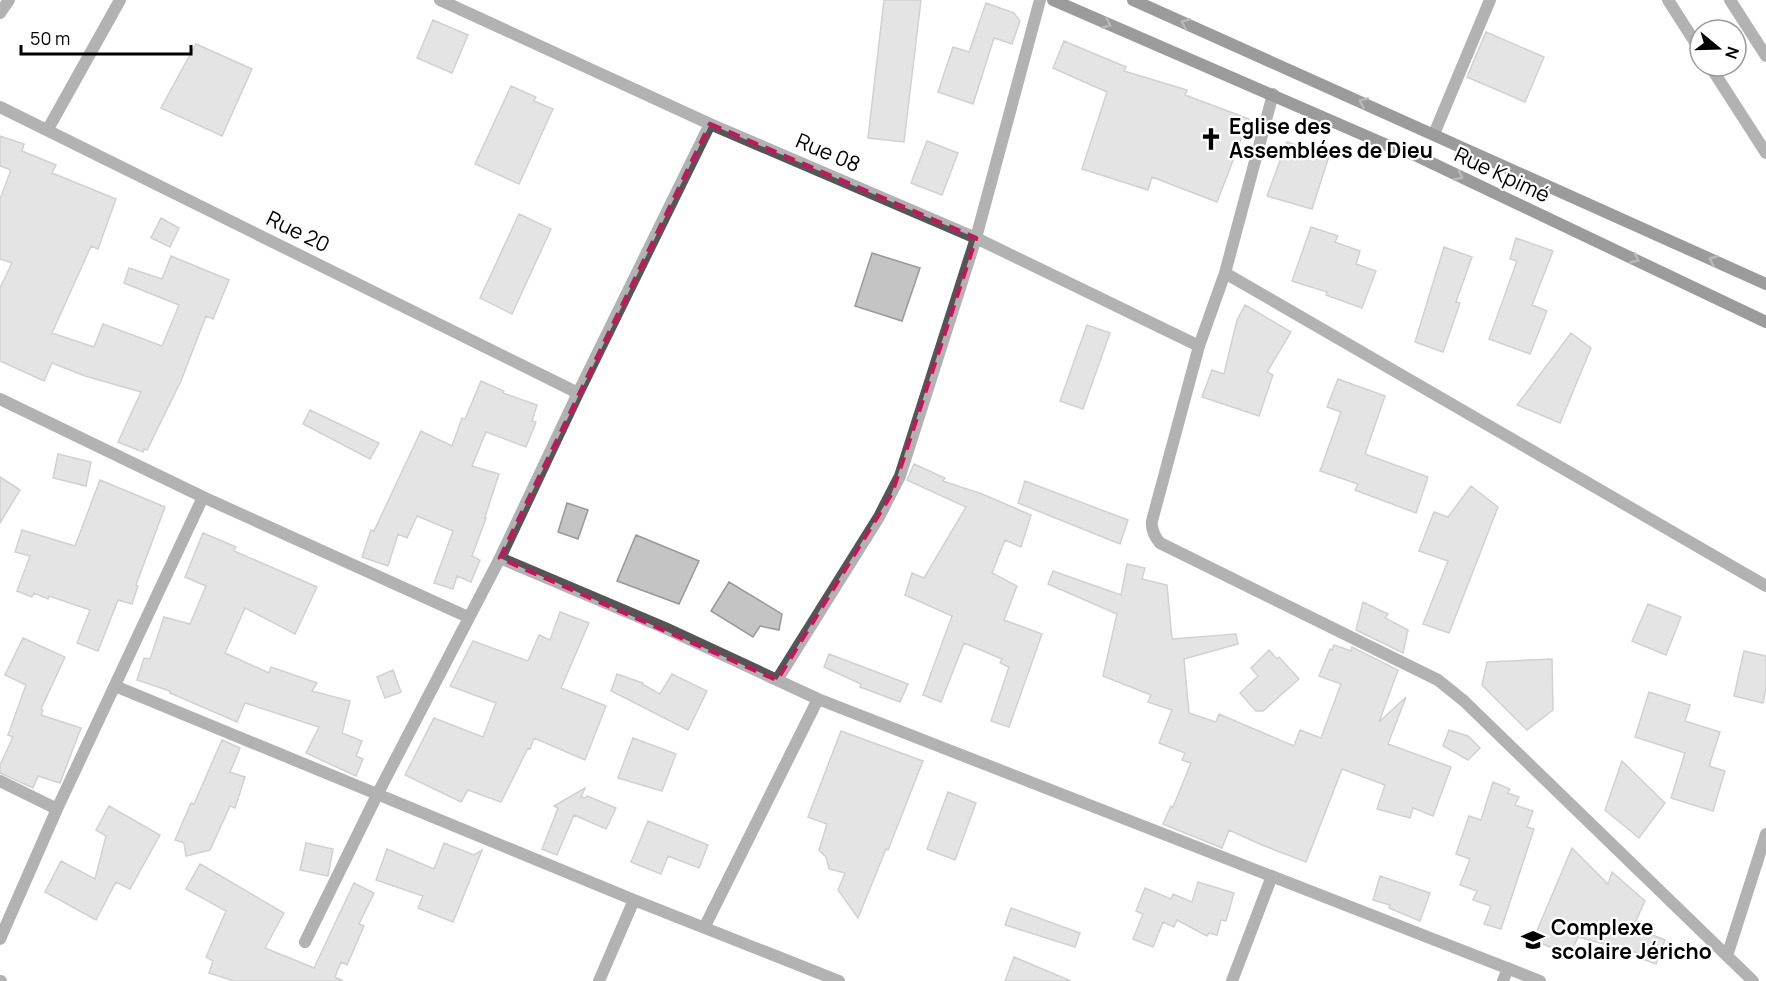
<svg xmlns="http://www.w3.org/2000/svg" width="1766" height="981" font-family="Manrope,sans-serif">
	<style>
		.building { fill: #c4c4c4; stroke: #999; stroke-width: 1.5 }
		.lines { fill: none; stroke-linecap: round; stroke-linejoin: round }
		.service { stroke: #555; stroke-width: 12 }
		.minor { stroke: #555; stroke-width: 12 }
		.secondary { stroke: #222; stroke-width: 12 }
		.oneway { stroke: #646464 }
		.marked { fill: none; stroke: #c2185b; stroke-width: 4.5; stroke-dasharray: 12 8; stroke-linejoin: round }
		.labels { text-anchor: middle; stroke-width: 4.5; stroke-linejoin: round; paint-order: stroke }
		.poi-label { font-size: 21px; font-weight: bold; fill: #000; stroke: #fff; text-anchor: start }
		.street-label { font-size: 21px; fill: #000; stroke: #fff }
	</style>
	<rect width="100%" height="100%" fill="#fff"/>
	<path class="building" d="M884 0H921L904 142 868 138Z
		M986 3 1014 13 1020 21 1012 44 994 38 973 104 938 92 953 47 969 52Z
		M433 20 468 35 452 73 417 58Z
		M1486 32 1544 57 1525 102 1467 77Z
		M1064 41 1126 67 1124 71 1187 90 1185 95 1249 119 1217 202 1152 177 1148 190 1082 169 1107 92 1053 68Z
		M196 44 252 69 222 136 161 108Z
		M511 86 536 97 534 101 553 109 519 184 475 164Z
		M0 136 24 144 22 151 56 165 52 173 116 199 98 249 91 246 52 333 94 347 103 324 162 346 179 305 124 283 129 268 162 279 171 256 229 280 213 319 206 316 181 381 147 450 144 449 143 452 118 442 141 392 85 376 52 363 44 381 0 361V288L12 263 0 259V199L11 170 0 166Z
		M927 141 958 153 942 195 911 183Z
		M1287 142 1329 156 1312 209 1267 196Z
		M519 214 551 229 512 314 480 298Z
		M161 218 179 228 170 247 151 238Z
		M1311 227 1338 236 1335 242 1360 251 1356 264 1376 271 1362 308 1326 295 1327 292 1292 281Z
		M1516 238 1553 251 1532 305 1547 311 1530 354 1489 339 1517 261 1510 259Z
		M1444 247 1472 257 1456 302 1460 303 1443 352 1415 342Z
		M872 253 920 268 902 321 855 306Z
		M1245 305 1291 332 1267 372 1273 375 1259 416 1202 397 1212 370 1224 374 1237 320Z
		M1087 325 1110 333 1083 409 1060 401Z
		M1571 333 1591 348 1560 423 1517 405Z
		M1338 379 1385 396 1365 454 1428 477 1416 513 1355 490 1358 484 1320 471 1341 412 1327 407Z
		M481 381 504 391 503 393 537 405 532 421 536 422 526 447 486 432 472 466 499 474 485 517 486 518 472 556 480 560 471 582 457 576 453 589 434 583 453 531 417 516 407 538 398 534 388 566 362 557 371 530 374 531 421 431 452 446 462 418 465 419Z
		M310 410 379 443 370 459 303 424Z
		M58 454 91 462 86 486 53 478Z
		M914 464 945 478 943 481 982 494 1031 515 1021 547 1005 540 992 573 1017 586 1004 620 1042 634 1009 727 991 721 1009 667 1000 663 1002 659 964 643 941 702 923 695 952 616 905 595 912 573 924 578 966 507 907 480Z
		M0 477 20 490 0 523Z
		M100 480 165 507 136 585 138 586 132 604 118 600 98 651 77 643 90 610 49 596 48 599 34 593 32 597 17 591 30 556 15 552 22 530 75 546Z
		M1025 481 1128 520 1120 544 1018 503Z
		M1471 486 1498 507 1449 633 1423 624 1448 561 1419 551 1434 512 1448 517Z
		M567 503 588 510 578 539 558 532Z
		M203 533 236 547 234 551 317 587 295 634 245 608 225 653 269 673 271 667 317 683 312 691 350 701 342 733 362 741 356 756 363 759 356 776 306 753 319 727 245 703 237 722 170 693V691L137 680 144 658 150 659 164 617 190 624 206 586 185 577Z
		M636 535 699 561 679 604 617 581Z
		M1127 564 1145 568 1142 579 1167 585 1172 639 1236 634 1238 644 1184 659 1189 713 1216 722 1219 714 1294 746 1300 730 1321 738 1341 684 1319 676 1330 649 1332 650 1334 645 1351 651 1352 647 1398 670 1379 722 1406 697 1388 744 1451 767 1433 816 1413 808 1410 818 1377 809 1385 785 1342 769 1306 862 1262 845 1229 830 1222 848 1163 824 1171 806 1173 807 1191 763 1182 760 1185 753 1159 743 1172 710 1148 702 1151 695 1103 676 1117 614 1048 584 1053 571 1121 595Z
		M729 582 782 614 779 630 760 626 753 637 711 611Z
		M1363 602 1388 614 1385 618 1408 630 1403 653 1356 630Z
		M1648 604 1681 617 1666 655 1632 641Z
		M560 612 589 623 561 688 606 706 585 760 534 738 530 749 528 748 501 802 468 790 461 802 405 775 434 718 483 737 496 703 450 686 473 641 528 661 539 635 550 640Z
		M23 638 65 657 41 709 43 710 41 715 81 728 60 783 38 776 33 788 0 773V765L13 737 8 735 26 685 5 675Z
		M1269 650 1277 659 1279 657 1299 679 1263 711H1256L1240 693 1258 676 1251 668Z
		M1744 651 1766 656V687L1763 703 1734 696Z
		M829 654 908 684 900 702 860 687 861 684 824 667Z
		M1552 659 1553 710 1527 730 1482 685 1487 662Z
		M393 670 401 692 385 698 377 677Z
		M617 674 643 683 642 684 660 694 672 674 707 691 688 730 611 691Z
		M1649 692 1690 705 1685 721 1720 732 1709 766 1725 771 1713 811 1671 798 1685 753 1635 737Z
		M1449 730 1468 736 1480 748 1468 760 1443 746Z
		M841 731 923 761 888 850 886 849 858 918 838 890 845 873 829 869 826 857 819 850 827 824 808 817Z
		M633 738 676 754 662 791 618 778Z
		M222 740 240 748 230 772 245 777 235 808 230 806 210 850 186 856 184 843 175 840 191 803 194 804Z
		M1622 761 1665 803 1639 838 1605 810Z
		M1493 782 1510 789 1508 793 1519 797 1515 805 1533 811 1527 827 1534 829 1501 929 1484 924 1491 906 1473 900 1477 891 1460 885 1470 859 1456 854 1469 816 1481 820Z
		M585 788 581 797 586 798 587 796 616 808 606 829 574 815 557 855 542 849 558 808 554 806Z
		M948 792 976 803 955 860 927 849Z
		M109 806 160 835 130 889 116 882 96 920 45 892 61 861 95 879 106 836 96 830Z
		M648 821 708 845 699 868 668 856 661 874 631 862Z
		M306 843 333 849 328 876 300 870Z
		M444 843 474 855 482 850 453 922 418 908 423 896 376 880 387 849 434 869Z
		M1572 848 1608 884 1612 872 1645 901 1633 927 1665 940 1656 964 1637 957 1638 953 1578 937 1570 955 1533 940Z
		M200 864 284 913 265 948 314 968 354 883 374 893 359 924 364 926 347 965 341 962 335 977 343 981H234L209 973 213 961 206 957 226 911 186 889Z
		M1380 876 1430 893 1420 921 1389 908 1390 905 1373 900Z
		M1198 882 1234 893 1226 921 1221 920 1217 935 1209 933 1207 936 1177 920 1174 927 1163 922 1153 947 1133 939 1143 914 1136 911 1145 888 1171 899 1173 894 1192 902Z
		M1011 908 1080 933 1075 947 1005 925Z
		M1014 957 1071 981H1005Z"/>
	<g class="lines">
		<path class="service" d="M1730 0 1766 56"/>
		<path class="minor" d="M440 0 710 124 976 238 1199 346
			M1668 0 1700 50
			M0 13 9 0
			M1710 66 1766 153
			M1273 94 1225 273 1199 346 1152 521C1151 530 1154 536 1160 543L1438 680 1464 701 1753 981
			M0 107 578 393
			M48 129 120 0
			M1434 134 1490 0
			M1225 273 1766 586
			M0 399 203 497 468 617
			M500 558 665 628 818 699 1540 981
			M777 680 879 517 900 476 976 238 1040 0
			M115 686 634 900 839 981
			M0 781 57 809
			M705 926 818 699
			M0 939 57 809 203 497
			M305 942 378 793 500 558 578 393 710 124
			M1727 956 1766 834
			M0 981H1
			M599 981 634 900
			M1232 981 1272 876
			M1503 981 1508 968"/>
		<path class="secondary" d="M1053 0 1389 146 1415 155 1766 322
			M1133 0 1766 284"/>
	</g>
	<defs><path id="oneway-chevron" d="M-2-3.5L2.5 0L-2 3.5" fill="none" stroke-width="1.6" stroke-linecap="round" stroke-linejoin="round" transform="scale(1.5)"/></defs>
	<g class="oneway">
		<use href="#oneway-chevron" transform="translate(1185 23) rotate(-156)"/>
		<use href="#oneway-chevron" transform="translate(1107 24) rotate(24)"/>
		<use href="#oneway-chevron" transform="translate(1363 102) rotate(-156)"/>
		<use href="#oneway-chevron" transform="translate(1459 176) rotate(25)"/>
		<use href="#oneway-chevron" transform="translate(1635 259) rotate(25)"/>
		<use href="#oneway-chevron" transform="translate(1713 260) rotate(-156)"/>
	</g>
	<path d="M0 0H1766V981H0ZM710 124 976 238 892 493 777 680 500 558Z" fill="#fff" fill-opacity=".55" fill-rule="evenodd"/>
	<path class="marked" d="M710 124 976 238 892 493 777 680 500 558Z"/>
	<defs>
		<g id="church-bare" transform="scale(1.8)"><path d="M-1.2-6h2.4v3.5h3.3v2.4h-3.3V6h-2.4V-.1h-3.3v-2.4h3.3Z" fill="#000" stroke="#fff" stroke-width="2.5" paint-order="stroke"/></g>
		<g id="school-bare" transform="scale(1.8)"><path d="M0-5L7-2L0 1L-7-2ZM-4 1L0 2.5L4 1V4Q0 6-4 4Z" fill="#000" stroke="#fff" stroke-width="2.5" paint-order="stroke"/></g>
	</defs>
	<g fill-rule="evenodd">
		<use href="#church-bare" x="1211" y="139"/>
		<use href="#school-bare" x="1533" y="940"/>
	</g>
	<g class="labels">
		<g class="poi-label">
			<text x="1229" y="134">Eglise des<tspan x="1229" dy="24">Assemblées de Dieu</tspan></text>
			<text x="1551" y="935">Complexe<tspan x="1551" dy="24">scolaire Jéricho</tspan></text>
		</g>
		<g class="street-label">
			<text transform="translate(828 153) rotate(23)" y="7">Rue 08</text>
			<text transform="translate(1502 175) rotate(25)" y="7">Rue Kpimé</text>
			<text transform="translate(298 232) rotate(26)" y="7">Rue 20</text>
		</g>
	</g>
	<g transform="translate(1718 48) rotate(109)"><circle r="28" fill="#ffffff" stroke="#999999" stroke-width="1.5"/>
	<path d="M0-4.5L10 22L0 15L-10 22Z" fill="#000000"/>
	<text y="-9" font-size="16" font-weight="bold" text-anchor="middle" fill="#000000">N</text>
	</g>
	<path d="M21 45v9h170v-9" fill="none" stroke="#000000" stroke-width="3"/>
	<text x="30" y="45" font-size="18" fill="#000000" stroke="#ffffff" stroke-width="4.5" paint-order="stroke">50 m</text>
</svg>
